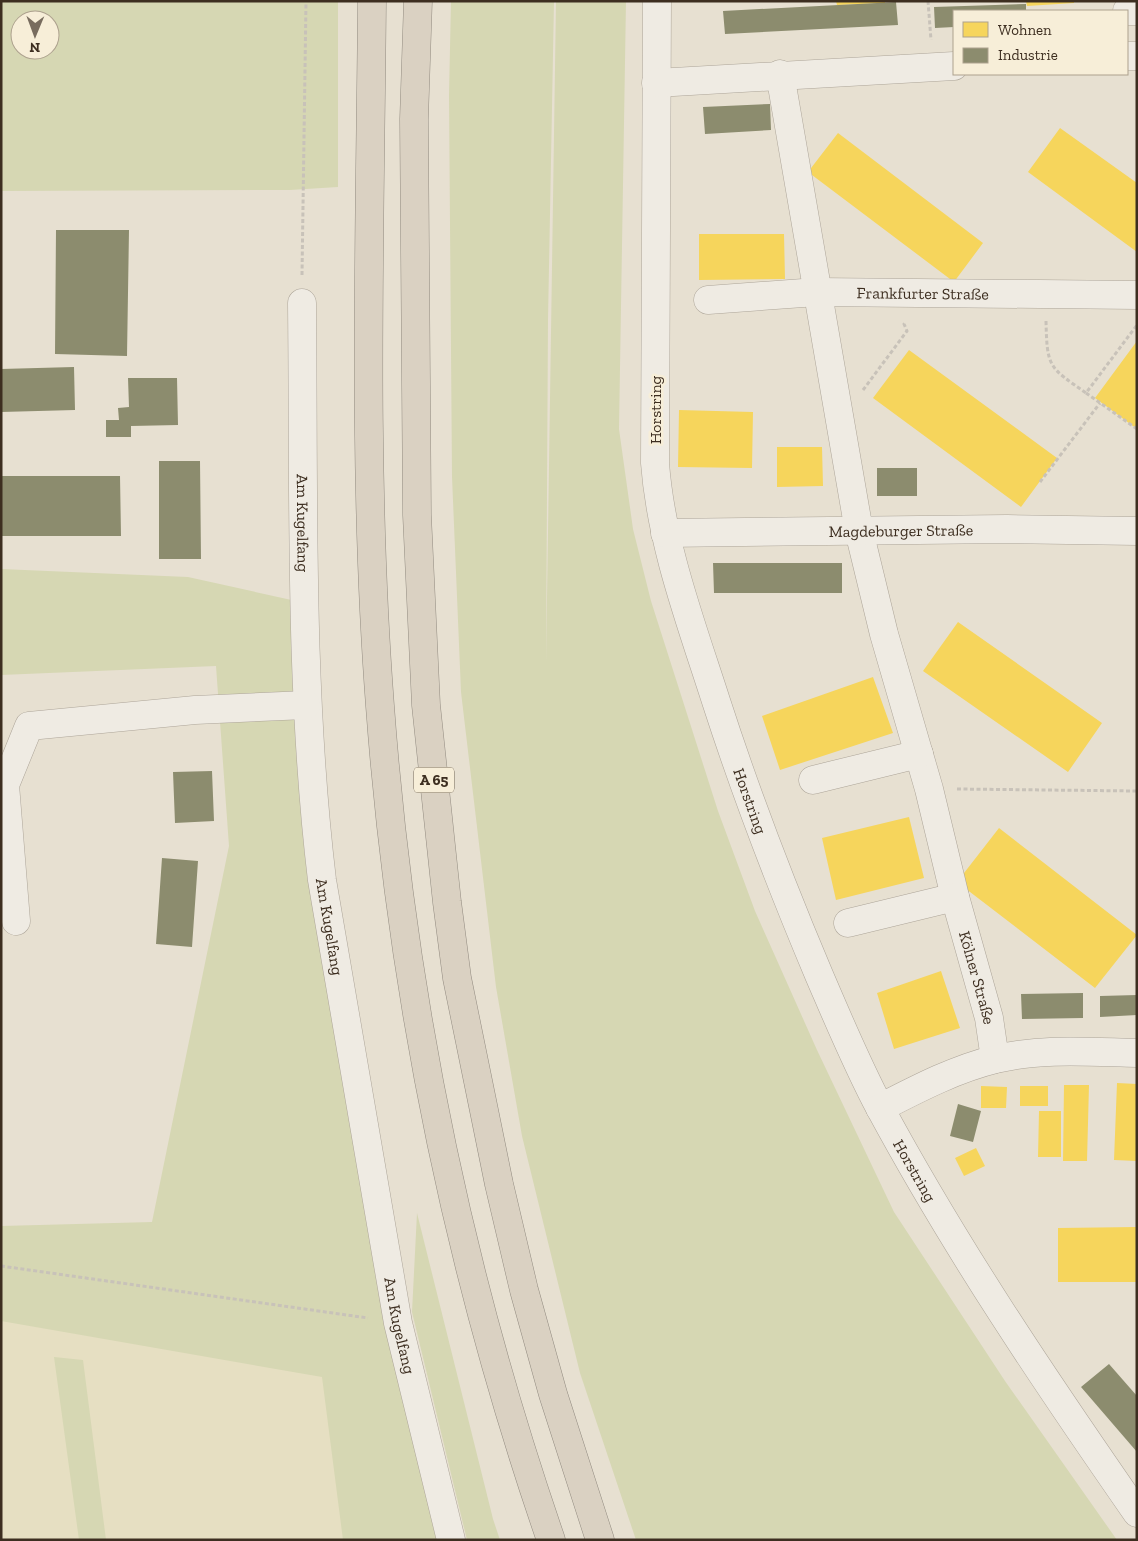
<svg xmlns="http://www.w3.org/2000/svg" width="1138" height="1541" font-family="'Zilla Slab',serif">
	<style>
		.farmland { fill: #e6dfc2 }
		.green { fill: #d6d7b3; fill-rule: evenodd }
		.homes { fill: #f6d55c }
		.industry { fill: #8c8c6e }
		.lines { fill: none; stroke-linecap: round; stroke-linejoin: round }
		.minor-casing { stroke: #ada599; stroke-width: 29 }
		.highway-casing { stroke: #928b80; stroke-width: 29 }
		.path { stroke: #c8c2b9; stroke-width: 3; stroke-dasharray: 4 2.5; stroke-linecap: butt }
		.minor { stroke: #efebe3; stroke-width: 28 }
		.highway { stroke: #dad1c2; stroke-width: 28 }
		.labels { text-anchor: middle; stroke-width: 5; stroke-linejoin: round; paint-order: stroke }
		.shield { fill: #f7eed8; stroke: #756857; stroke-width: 1 }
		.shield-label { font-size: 15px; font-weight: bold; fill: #3d2e20 }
		.street-label { font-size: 16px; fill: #3d2e20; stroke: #f7eed8 }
	</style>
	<rect width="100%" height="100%" fill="#e7e0d1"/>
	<path class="farmland" d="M1 1266 398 1323 447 1540H1Z"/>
	<path class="green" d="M1 1H338V187L290 190 1 191ZM20 20H50V50H20Z
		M451 1H554L548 320 546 665 556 1H626L619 429 633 529 651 601 718 811 755 911 817 1050 894 1212 1005 1381 1117 1540H636L580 1373 522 1136 496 987 461 692 452 477 449 95Z
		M1 569 188 577 305 603 310 757 451 1540H343L322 1377 1 1321V1226L152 1222 229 846 216 666 1 675Z
		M417 1213 493 1519 500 1540H467L412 1312Z
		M54 1357 83 1360 106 1540H79Z"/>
	<path class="homes" d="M836 1H885V3L837 5Z
		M1026 1H1074V3L1027 6Z
		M1060 128 1137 183V252L1028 172Z
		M838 133 983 243 954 282 808 172Z
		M699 234H784L785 279 699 280Z
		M1137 341V429L1095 398Z
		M909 350 1057 458 1021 507 873 398Z
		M679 410 753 412 752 468 678 467Z
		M777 447H822L823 486 777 487Z
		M958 622 1102 723 1068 772 923 671Z
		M873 677 893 733 780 770 762 716Z
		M909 817 924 878 836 900 822 838Z
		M999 828 1137 935 1095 988 957 882Z
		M941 971 960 1028 894 1049 877 993Z
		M1117 1083 1137 1084V1161L1114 1160Z
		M1064 1085H1089L1087 1161H1063Z
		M981 1086 1007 1087 1006 1108H981Z
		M1020 1086H1048V1106H1020Z
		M1039 1111H1061V1157H1038Z
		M976 1148 985 1166 964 1176 955 1158Z
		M1137 1227V1282H1058V1228Z"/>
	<path class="industry" d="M896 2 898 25 725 34 723 11Z
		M1026 4V11H954V27L935 28 934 7Z
		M770 104 771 130 705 134 703 107Z
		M56 230H129L127 356 55 354Z
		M74 367 75 410 1 412V369Z
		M128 378H177L178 425 131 426V437H106V420H119L118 408 129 407Z
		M159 461H200L201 559H159Z
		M877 468H917V496H877Z
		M1 476H120L121 536H1Z
		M713 563H842V593H714Z
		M212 771 214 821 175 823 173 772Z
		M162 858 198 861 192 947 156 944Z
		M1083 993V1018L1022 1019 1021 994Z
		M1137 995V1015L1100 1017V996Z
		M958 1104 981 1111 973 1142 950 1136Z
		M1109 1364 1137 1396V1452L1081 1387Z"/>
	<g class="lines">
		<g class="minor-casing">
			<g id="minor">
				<path id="s1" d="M657 1 655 463C661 544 691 623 716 701 746 794 781 885 819 975 838 1019 857 1065 880 1108 956 1249 1046 1382 1137 1513"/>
				<path d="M1127 11H1137"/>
				<path d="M1127 56H1137"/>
				<path id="s2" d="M780 74 859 531 884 634 929 789 955 897 989 1018 995 1059"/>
				<path d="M656 83 954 66"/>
				<path id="s3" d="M708 300 817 292 1137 295"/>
				<path id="s4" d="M302 303C304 496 299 689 322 880L398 1323 451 1540"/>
				<path id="s5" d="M665 533 1007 529 1137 531"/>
				<path d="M813 780 919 754"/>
				<path d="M16 921 5 785 29 726 195 710 306 705"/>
				<path d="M848 923 955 897"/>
				<path d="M880 1108C917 1089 955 1069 996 1059 1041 1048 1090 1052 1137 1053"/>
			</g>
		</g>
		<g class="highway-casing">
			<path id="highway" d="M372 1C370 236 362 472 380 706 401 990 458 1271 551 1540
				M418 1 414 119 417 515 426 705 447 902 457 978 499 1184 524 1290 553 1394 600 1540"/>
		</g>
		<path class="path" d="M928 1 931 40
			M302 275 306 1
			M1046 321C1047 368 1049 367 1086 393L1137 325
			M863 390 907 331 904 324 906 322
			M1086 393 1137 429
			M1040 482 1100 403
			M957 789 1137 791
			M1 1266 368 1318"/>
		<use href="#minor" class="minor"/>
		<use href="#highway" class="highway"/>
	</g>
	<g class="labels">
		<rect class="shield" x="414" y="767.5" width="40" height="25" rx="4"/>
		<g class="shield-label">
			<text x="434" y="785">A 65</text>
		</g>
		<g class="street-label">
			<text dy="6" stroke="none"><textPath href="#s3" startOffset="215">Frankfurter Straße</textPath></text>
			<text transform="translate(655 410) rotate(-90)" y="6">Horstring</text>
			<text dy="6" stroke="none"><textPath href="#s4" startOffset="220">Am Kugelfang</textPath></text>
			<text dy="6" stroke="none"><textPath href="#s5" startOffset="236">Magdeburger Straße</textPath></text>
			<text dy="6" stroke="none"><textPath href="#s1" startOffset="814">Horstring</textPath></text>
			<text dy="6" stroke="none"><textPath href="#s4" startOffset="625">Am Kugelfang</textPath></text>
			<text dy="6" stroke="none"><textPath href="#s2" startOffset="926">Kölner Straße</textPath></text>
			<text dy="6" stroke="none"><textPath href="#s1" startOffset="1219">Horstring</textPath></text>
			<text dy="6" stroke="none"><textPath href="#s4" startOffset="1030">Am Kugelfang</textPath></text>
		</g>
	</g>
	<rect width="1138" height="1541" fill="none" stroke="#3d2e20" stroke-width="5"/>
	<rect x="953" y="10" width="175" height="65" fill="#f7eed8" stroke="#ada18e"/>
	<rect x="963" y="22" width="25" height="15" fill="#f6d55c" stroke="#ada18e"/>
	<text x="998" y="35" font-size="15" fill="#3d2e20">Wohnen</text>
	<rect x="963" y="48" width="25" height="15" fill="#8c8c6e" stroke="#ada18e"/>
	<text x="998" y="60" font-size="15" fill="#3d2e20">Industrie</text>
	<g transform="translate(35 35) rotate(181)"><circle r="24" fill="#f7eed8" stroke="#ada18e"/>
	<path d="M0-4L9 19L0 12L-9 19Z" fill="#786c5e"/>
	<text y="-8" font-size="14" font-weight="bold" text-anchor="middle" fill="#3d2e20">N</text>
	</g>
</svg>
